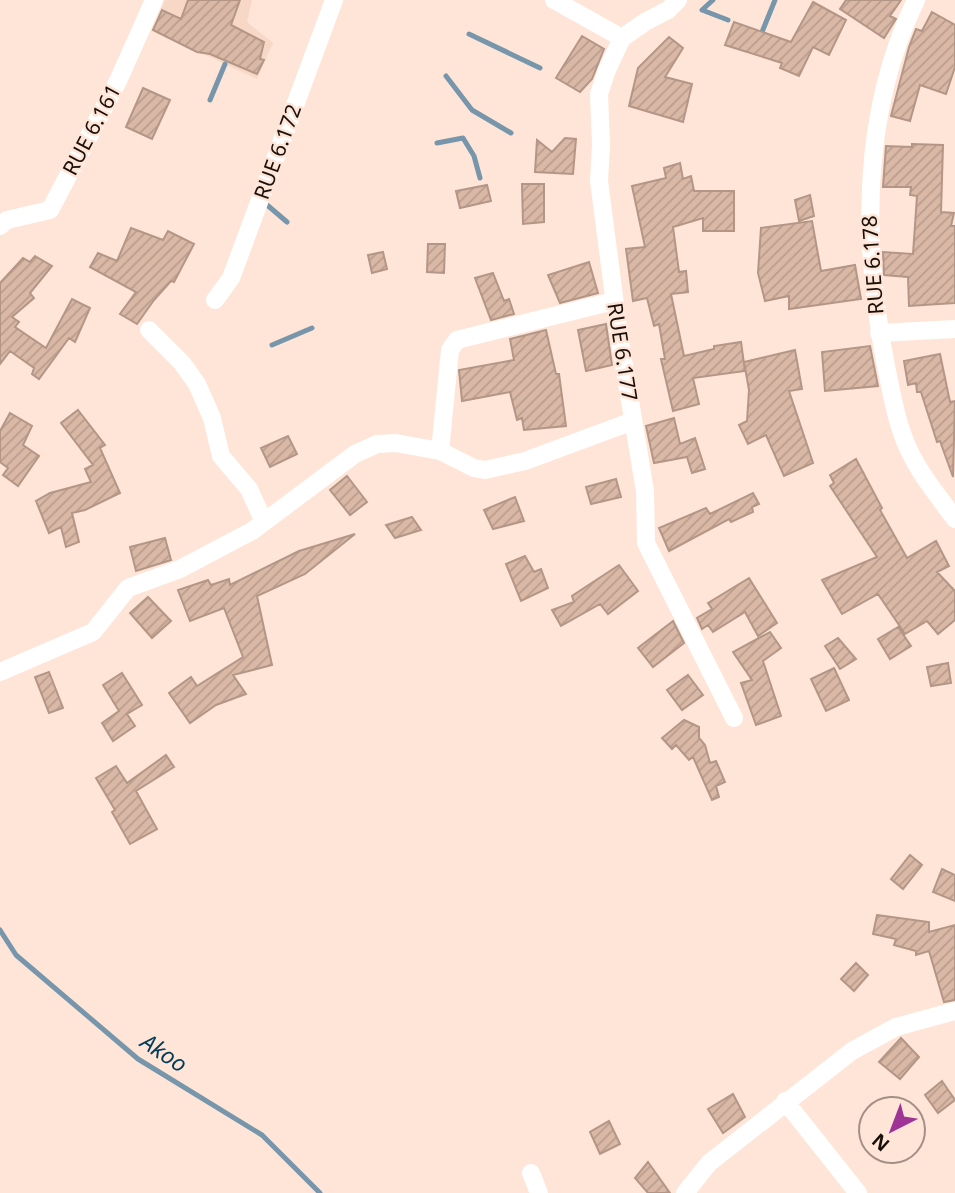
<svg xmlns="http://www.w3.org/2000/svg" width="955" height="1193" font-family="'Noto Sans',sans-serif">
	<style>
		.built { fill: #f7d8c7 }
		.lines { fill: none; stroke-linecap: round; stroke-linejoin: round }
		.stream { stroke: #7796ab; stroke-width: 5 }
		.building { fill: url(#building-hatch); stroke: #b49686; stroke-width: 2 }
		.minor { stroke: #fff; stroke-width: 18 }
		.labels { text-anchor: middle; stroke-width: 5; stroke-linejoin: round; paint-order: stroke }
		.street-label { font-size: 21px; fill: #1a0f09; stroke: #ffe5d7 }
		.water-label { font-size: 23px; font-style: italic; fill: #003b59; stroke: #ffe5d7 }
	</style>
	<defs>
		<pattern id="building-hatch" width="6" height="6" patternUnits="userSpaceOnUse" patternTransform="scale(1.75)"><rect width="6" height="6" fill="#dab8a6"/><path d="M-1 1l2-2M0 6l6-6M5 7l2-2" fill="none" stroke="#ba9d8e"/></pattern>
	</defs>
	<rect width="100%" height="100%" fill="#ffe5d7"/>
	<path class="built" d="M165 0H252L247 22 273 43 257 79 152 30Z"/>
	<g class="lines">
		<path class="stream" d="M713 0 702 10 728 20
			M762 32 775 0
			M469 34 540 68
			M446 76 472 110 511 133
			M210 100 225 64
			M437 143 463 138 474 156 480 178
			M266 204 287 222
			M272 345 312 328
			M0 930 16 955 138 1059 262 1135 320 1193"/>
	</g>
	<path class="building" d="M188 0H240L231 25 264 42 260 59 264 60 257 74 210 54 197 52 153 30 162 10 181 19Z
		M846 0H901L890 16 896 19 884 38 840 9Z
		M813 2 846 20 829 55 813 47 799 76 780 68 782 63 725 45 734 22 791 42Z
		M932 12 955 25V67L946 94 920 85 910 121 891 116 909 47 916 29 922 31Z
		M582 36 604 49 592 79 580 92 556 78Z
		M669 37 683 48 665 77 692 84 683 122 629 106 638 68Z
		M143 88 170 100 152 139 126 127Z
		M565 138 576 139 573 174 535 172 537 140 552 152Z
		M912 144 943 145 941 212 954 213 951 226H955V303L909 306 908 277 884 275 883 252 913 254 917 196 910 195 911 187H883L886 146 912 147Z
		M680 163 683 179 691 176 694 191H734V231H703V218L673 227 679 272 686 271 688 292 671 294 684 356 714 349V346L741 342 745 371 693 378 699 404 673 411 661 359H665L659 324 654 326 647 298 633 301 626 249 645 247 632 186 666 178 664 168Z
		M522 184H544V222L523 224Z
		M487 185 491 201 460 208 456 191Z
		M810 195 814 216 799 221 795 200Z
		M812 221 821 271 855 265 861 299 789 309V296L765 301 758 273 761 228Z
		M131 228 163 240 168 231 194 244 174 282 171 281 154 300 137 324 120 314 136 292 90 267 98 253 117 261Z
		M428 244H445L444 273 427 272Z
		M383 252 387 269 372 273 368 255Z
		M35 256 52 266 30 293 34 298 12 317 19 322 15 327 46 348 72 299 90 308 75 342 69 338 39 379 32 374 34 368 10 351 0 364V283L23 258 30 262Z
		M589 262 598 293 560 303 548 275Z
		M493 273 504 301 509 299 514 314 491 320 475 278Z
		M606 324 612 365 586 371 578 330Z
		M546 330 556 374H559L566 426 524 430 522 418 517 420 510 392 462 401 459 370 514 360 510 339Z
		M870 346 878 386 825 391 822 352Z
		M795 350 802 389 789 391 813 463 784 476 766 435 748 444 739 425 747 421 749 390 744 362Z
		M940 354 950 402 955 401 953 477 940 441 937 442 921 392H917L916 383 908 385 904 361Z
		M78 410 105 445 100 448 120 493 85 510 72 513 79 542 66 547 61 527 49 533 36 501 50 493 91 482 85 469 93 465 61 423Z
		M10 413 32 426 23 445 39 456 18 486 3 475 8 468 0 462V431Z
		M674 418 680 444 695 438 705 469 692 473 687 457 654 463 646 426Z
		M288 436 297 454 270 467 261 448Z
		M856 459 882 508 880 510 907 558 936 541 949 566 937 572 955 591V620L938 634 927 621 905 634 878 594 842 614 822 580 877 557 830 486 834 483 830 475Z
		M347 476 367 502 350 515 330 490Z
		M616 479 621 497 591 504 586 487Z
		M753 493 759 504 752 507 753 512 731 522 729 519 669 551 659 528 706 508 710 514Z
		M515 497 524 521 493 529 484 510Z
		M412 517 421 530 395 538 386 525Z
		M355 534 305 574 257 596 272 665 233 675 246 694 216 705 190 723 169 693 191 677 197 686 243 657 224 608 190 621 178 590 208 580 211 585 229 579 230 585 299 551Z
		M165 538 171 560 136 571 130 547Z
		M525 556 534 572 541 569 548 588 521 601 506 564Z
		M619 565 638 591 608 614 600 604 561 626 552 610 574 602 572 596Z
		M749 578 777 623 758 636 745 612 713 632 708 625 702 629 697 618 712 609 708 603Z
		M148 597 171 621 152 638 130 613Z
		M673 621 684 643 653 667 638 648Z
		M898 627 911 646 890 659 878 639Z
		M770 632 781 648 763 661 781 716 756 725 741 683 752 680 733 652Z
		M838 638 856 659 840 669 825 646Z
		M948 663 951 683 931 686 927 667Z
		M834 668 849 700 826 711 811 679Z
		M49 672 63 708 49 713 35 677Z
		M122 673 142 705 127 714 135 726 113 741 102 723 119 711 103 685Z
		M688 675 703 695 682 710 667 690Z
		M684 720 699 727V738L705 745 710 763 716 761 725 782 716 786 719 797 712 800 693 757 689 760 676 745 672 749 662 738Z
		M166 755 174 767 136 791 157 829 130 844 112 812 115 810 96 778 116 766 127 783Z
		M910 855 922 865 903 889 891 879Z
		M942 869 955 875V901L933 892Z
		M877 915 929 922V932L955 925V1000L944 1002 929 951 916 955V951L894 945 896 939 873 934Z
		M856 963 868 975 854 991 841 979Z
		M901 1038 919 1057 900 1079 879 1062Z
		M942 1081 955 1100 938 1113 925 1095Z
		M733 1094 745 1117 723 1133 708 1109Z
		M609 1121 620 1144 600 1154 590 1132Z
		M648 1162 670 1193H648L635 1178Z"/>
	<g class="lines">
		<path class="minor" d="M554 0 622 38
			M678 0 668 10 645 22 622 38 607 70 599 94 601 145 599 181 619 335 645 491 646 543 734 718
			M916 0C861 113 862 245 886 366 892 394 896 422 908 448 919 473 938 496 955 519
			M0 226 7 220 50 210 118 81 154 0
			M215 300 231 278 334 0
			M149 330 182 363 197 384 212 418 221 456 249 489 264 522
			M879 333 955 329
			M440 451 450 350 457 340 614 301
			M0 672 93 632 128 588 180 569 252 531 355 454 377 444 396 443 440 451 474 468 485 470 525 461 633 421
			M785 1101 858 1193
			M531 1173 539 1193
			M685 1193 709 1163 852 1051 896 1027 955 1011"/>
	</g>
	<g class="labels">
		<g class="street-label">
			<text transform="translate(92 130) rotate(-62)" y="7">RUE 6.161</text>
			<text transform="translate(278 152) rotate(-70)" y="7">RUE 6.172</text>
			<text transform="translate(873 265) rotate(-94)" y="7">RUE 6.178</text>
			<text transform="translate(622 352) rotate(81)" y="7">RUE 6.177</text>
		</g>
		<g class="water-label">
			<text transform="translate(164 1053) rotate(34)" y="8">Akoo</text>
		</g>
	</g>
	<g transform="translate(892 1130) rotate(222)"><circle r="33" fill="#ffe5d7" stroke="#a38f85" stroke-width="2"/>
	<path d="M0-5L12 26L0 18L-12 26Z" fill="#9e3496"/>
	<text y="-10" font-size="19" font-weight="bold" text-anchor="middle" fill="#1a0f09">N</text>
	</g>
</svg>
